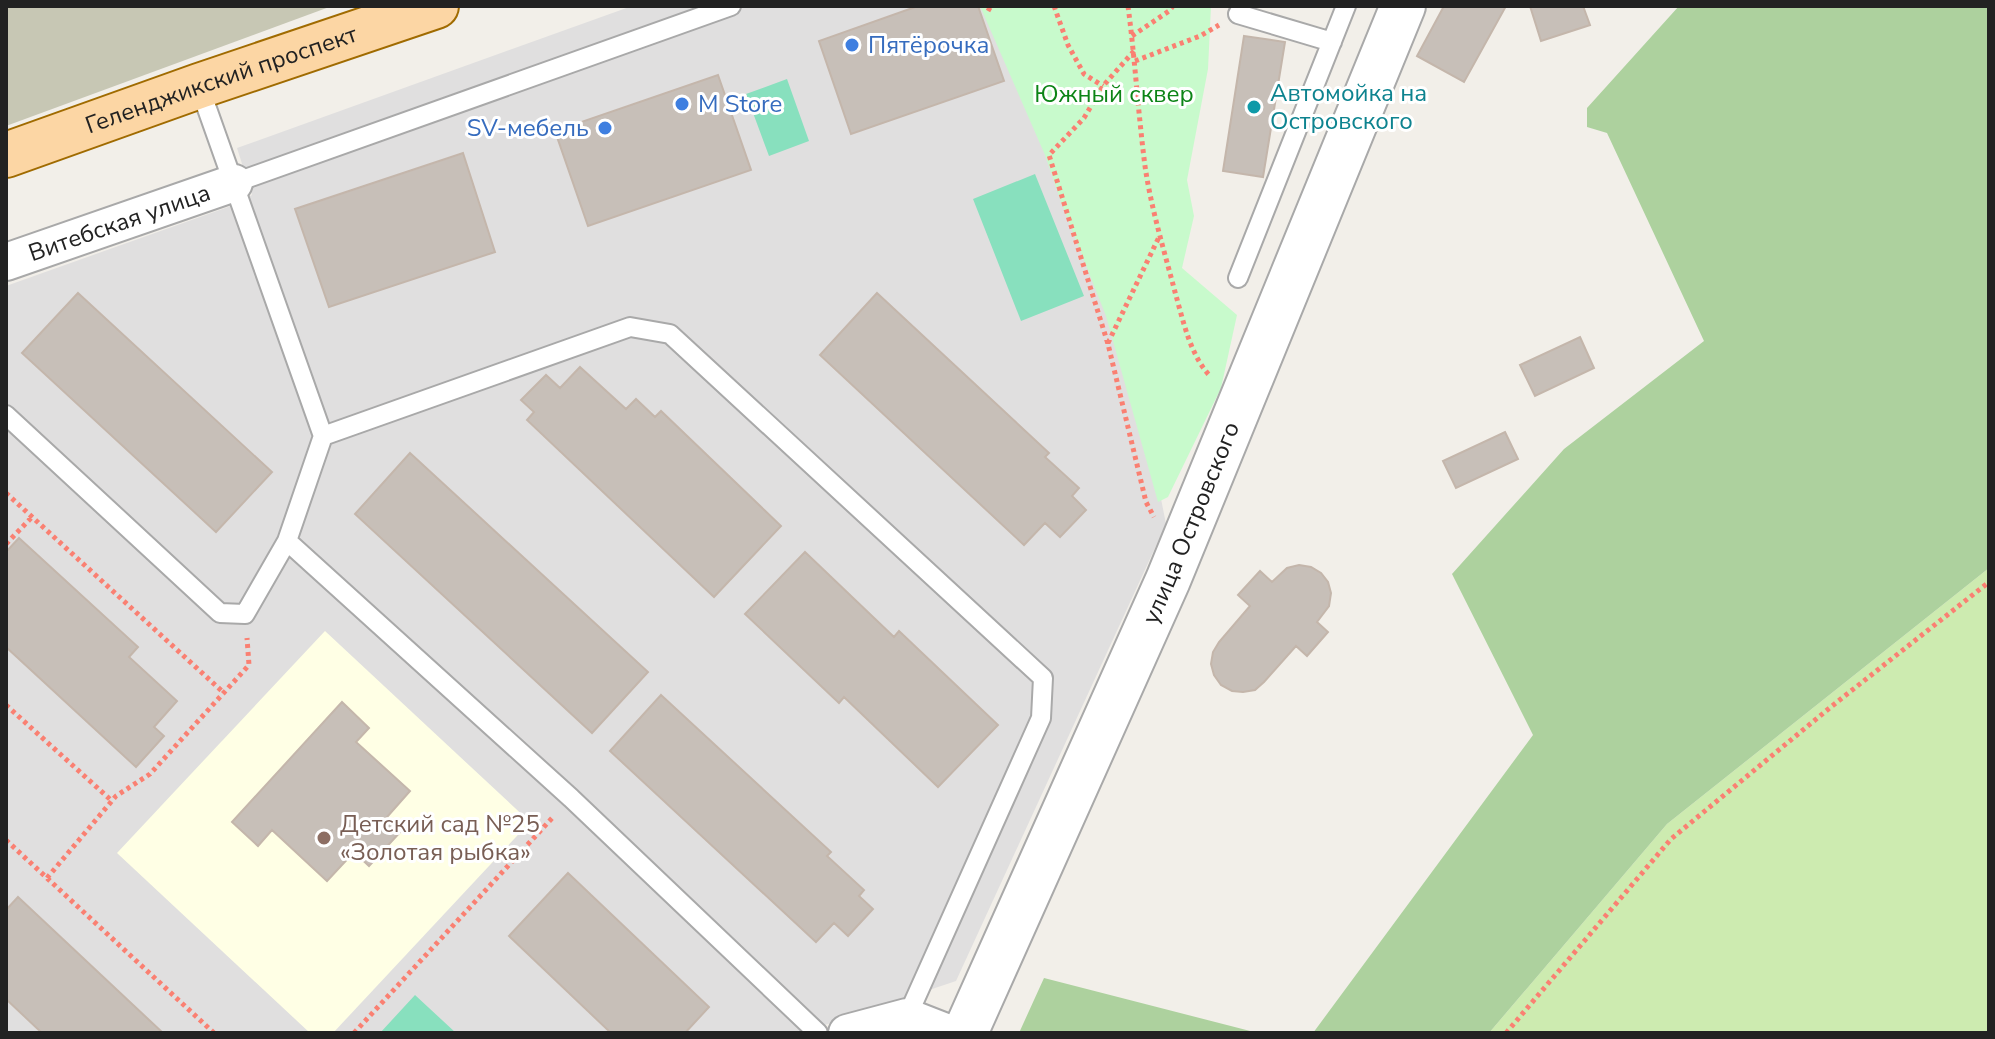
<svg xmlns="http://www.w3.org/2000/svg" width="1995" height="1039" font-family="'Nunito Sans',sans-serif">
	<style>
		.residential { fill: #e0dfdf }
		.education { fill: #ffffe5 }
		.construction { fill: #c7c7b4 }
		.grass { fill: #cdebb0 }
		.forest { fill: #add19e }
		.park { fill: #c8facc }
		.pitch { fill: #88e0be }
		.building { fill: #c7bfb8; stroke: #c4b6ab; stroke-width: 2 }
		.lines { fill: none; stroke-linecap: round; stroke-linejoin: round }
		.service-casing { stroke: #a9a9a9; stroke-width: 22 }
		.minor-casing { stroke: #a9a9a9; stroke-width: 40 }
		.tertiary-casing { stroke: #a9a9a9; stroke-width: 48 }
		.primary-casing { stroke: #a06b00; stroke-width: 48 }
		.path { stroke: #fa8072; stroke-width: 5; stroke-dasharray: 4 4; stroke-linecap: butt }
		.service { stroke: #fff; stroke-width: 18 }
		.minor { stroke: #fff; stroke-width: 36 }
		.tertiary { stroke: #fff; stroke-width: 44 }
		.primary { stroke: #fcd6a4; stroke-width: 44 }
		.shop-dot { fill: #3f7fe0; stroke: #fff; stroke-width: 3 }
		.culture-dot { fill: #0f9aa8; stroke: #fff; stroke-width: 3 }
		.education-dot { fill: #8d6e63; stroke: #fff; stroke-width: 3 }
		.labels { text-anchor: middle; stroke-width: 6; stroke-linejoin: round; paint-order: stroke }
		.shop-label { font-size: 24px; fill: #366cbe; stroke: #fff; text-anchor: start }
		.street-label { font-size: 24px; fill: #222; stroke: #fff }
		.culture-label { font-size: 24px; fill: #0d838f; stroke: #fff; text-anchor: start }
		.park-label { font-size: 24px; fill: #0c8416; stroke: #fff }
		.education-label { font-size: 24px; fill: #785e54; stroke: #fff; text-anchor: start }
	</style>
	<rect width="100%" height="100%" fill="#f2efe9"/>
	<path class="residential" d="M632 6H1010L1090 140 1166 524 956 981 801 1033H6V286L228 207 252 195 237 148Z"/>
	<path class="education" d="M325 631 530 822 333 1033H310L117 853Z"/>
	<path class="construction" d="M6 6H332L6 126Z"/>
	<path class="grass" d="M1989 568V1033H1489L1667 824Z"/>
	<path class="forest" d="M1679 6H1989V568L1667 824 1489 1033H1313L1533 735 1452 574 1564 449 1704 341 1607 133 1587 127V108Z
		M1044 978 1258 1033H1019Z"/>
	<path class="park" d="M980 6H1211L1208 69 1187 180 1194 216 1182 268 1237 315 1221 388 1168 497 1158 502 1106 316 1061 202 1045 155Z"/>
	<path class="pitch" d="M787 79 809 141 769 156 746 94Z
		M1035 174 1084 296 1021 321 973 199Z
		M415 995 456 1033H380Z"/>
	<path class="building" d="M918 6H978L1004 81 851 134 819 41Z
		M1444 6H1506L1464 82 1417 56Z
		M1530 6H1583L1590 25 1541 41Z
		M1244 36 1285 42 1263 177 1223 171Z
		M718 75 751 170 588 226 555 131Z
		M463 153 495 252 329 307 295 209Z
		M78 293 272 472 216 532 22 353Z
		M877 293 1049 453 1045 457 1079 488 1072 496 1086 510 1060 537 1045 523 1024 545 820 355Z
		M1580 337 1594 368 1535 396 1520 365Z
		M580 367 626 409 636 399 655 417 661 411 781 526 714 597 527 420 534 412 521 400 546 375 560 388Z
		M1505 432 1518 459 1456 488 1443 461Z
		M410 453 648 672 592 733 355 514Z
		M19 538 138 647 129 657 177 701 154 727 164 736 136 767 6 647V552Z
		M805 552 894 637 899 631 998 725 938 787 844 697 839 703 745 614Z
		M1299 565 1311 567 1321 573 1328 582 1331 593 1329 606 1317 622 1328 632 1307 656 1296 646 1264 682 1255 690 1243 692 1232 691 1221 685 1214 675 1211 664 1213 652 1219 642 1250 606 1238 595 1260 571 1272 582 1287 568Z
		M661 695 831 852 827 856 864 890 859 896 873 909 848 936 834 923 816 942 610 751Z
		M342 702 369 728 356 742 410 791 387 817 402 830 369 866 354 852 327 881 272 830 258 846 232 822Z
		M568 873 709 1007 685 1033H611L509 936Z
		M18 897 163 1033H42L6 999V910Z"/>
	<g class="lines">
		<g class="service-casing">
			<path id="service" d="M1238 14 1332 42
				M234 183 731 6
				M1238 278 1346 6
				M6 415 220 613 245 614 287 541 323 436 199 86
				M323 436 630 327 670 334 1043 678 1041 718 907 1017
				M287 541 571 798 818 1033"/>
		</g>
		<g class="minor-casing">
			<g id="minor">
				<path id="s1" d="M6 262 234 183"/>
				<path d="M847 1033 907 1017 948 1033"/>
			</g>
		</g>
		<g class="tertiary-casing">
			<g id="tertiary">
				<path id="s2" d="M965 1033 1168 580 1403 6"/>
			</g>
		</g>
		<g class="primary-casing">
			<g id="primary">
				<path id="s3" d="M6 155 199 86 436 6"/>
			</g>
		</g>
		<path class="path" d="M1054 6 1068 45 1084 74 1103 86
			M1128 6C1135 59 1138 112 1145 166 1151 208 1164 250 1175 292 1183 320 1190 355 1210 376
			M988 11 991 6
			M1132 36 1169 11 1173 6
			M1134 51 1103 86 1084 118 1049 155 1108 344 1146 502 1154 517
			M1135 61 1200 36 1219 25
			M1108 343 1159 237
			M6 493 224 693
			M6 544 32 517
			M6 705 112 801
			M6 840 214 1033
			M47 878 116 796 150 774 249 665 247 638
			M354 1033 554 816
			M1506 1033 1671 839 1832 706 1989 582"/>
		<use href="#service" class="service"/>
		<use href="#minor" class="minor"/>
		<use href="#tertiary" class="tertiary"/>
		<use href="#primary" class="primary"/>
	</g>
	<g class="shop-dot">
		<circle cx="852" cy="45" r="8"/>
		<circle cx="682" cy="104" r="8"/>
		<circle cx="605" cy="128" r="8"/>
	</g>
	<circle class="culture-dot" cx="1254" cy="107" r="8"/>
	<circle class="education-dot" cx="324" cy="838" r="8"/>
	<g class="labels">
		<g class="shop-label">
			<text x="868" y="53">Пятёрочка</text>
			<text x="698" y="112">M Store</text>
			<text x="589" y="136" text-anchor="end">SV-мебель</text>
		</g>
		<g class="street-label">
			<text dy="8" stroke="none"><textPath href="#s3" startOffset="228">Геленджикский проспект</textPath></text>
			<text dy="8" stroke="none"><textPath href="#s1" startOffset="120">Витебская улица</textPath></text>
			<text dy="8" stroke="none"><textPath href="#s2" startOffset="558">улица Островского</textPath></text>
		</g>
		<g class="culture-label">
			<text x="1270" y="101">Автомойка на<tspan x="1270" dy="28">Островского</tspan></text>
		</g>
		<g class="park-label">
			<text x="1114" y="102">Южный сквер</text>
		</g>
		<g class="education-label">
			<text x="340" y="832">Детский сад №25<tspan x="340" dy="28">«Золотая рыбка»</tspan></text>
		</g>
	</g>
	<rect width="1995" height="1039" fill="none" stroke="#222222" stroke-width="16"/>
</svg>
